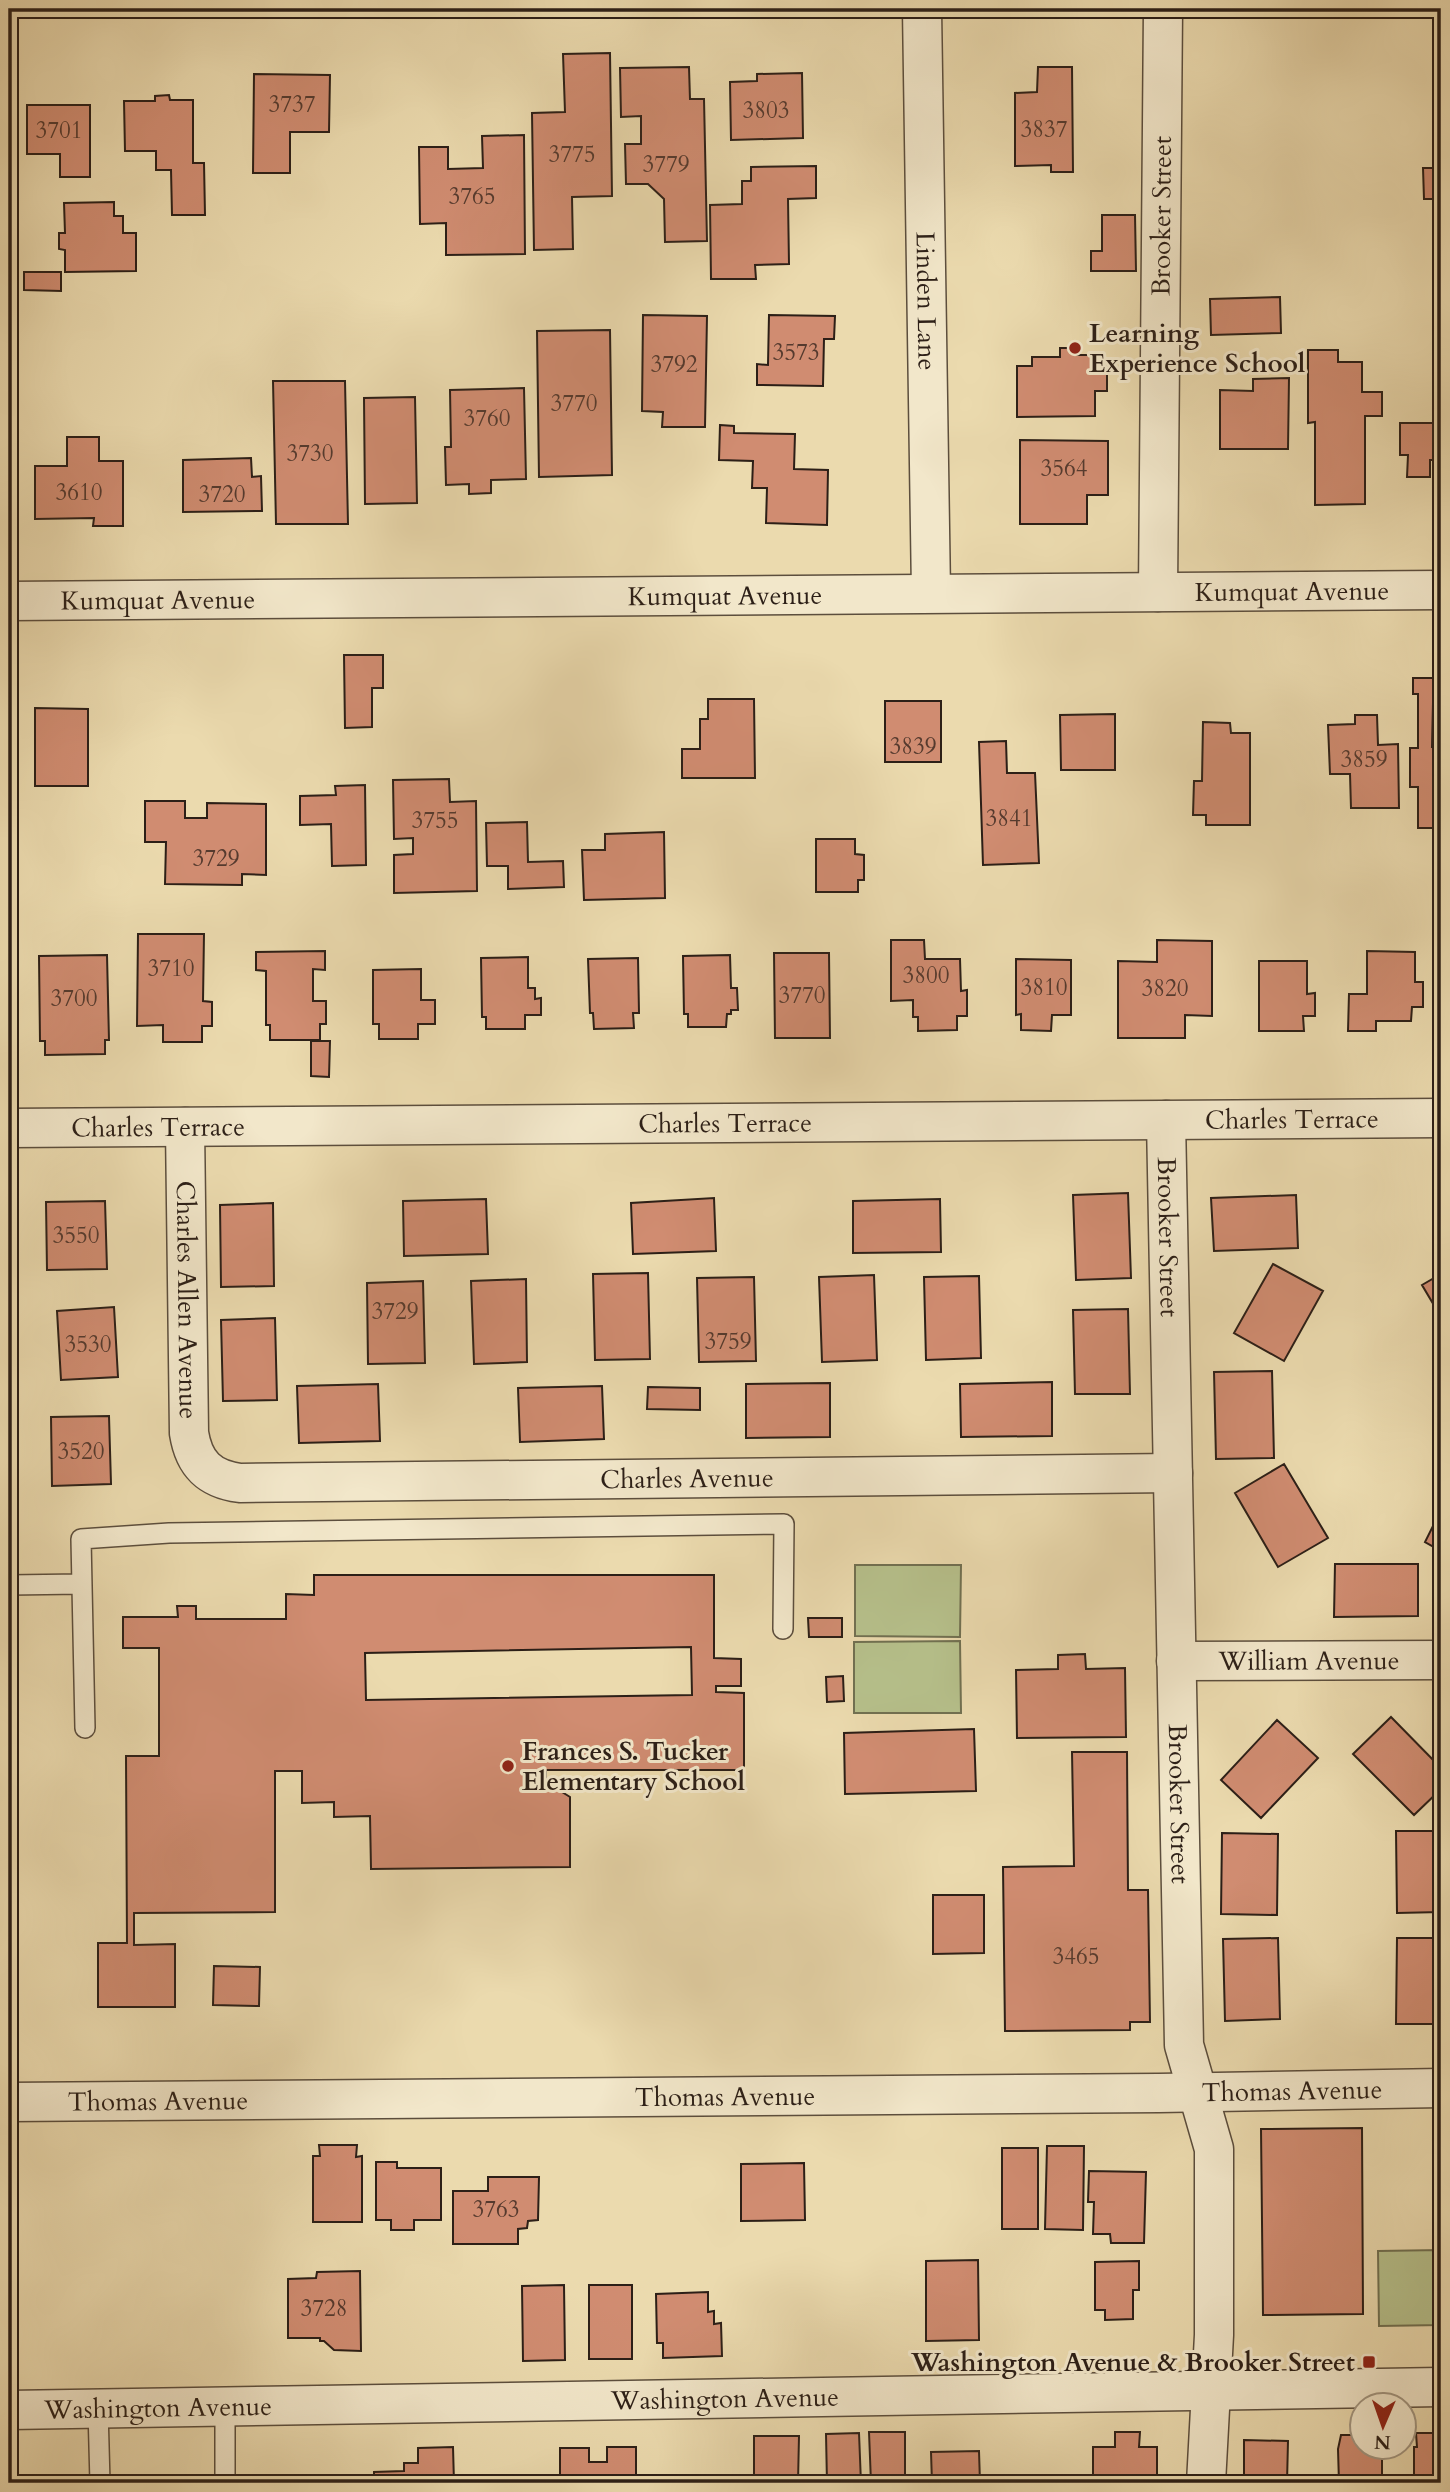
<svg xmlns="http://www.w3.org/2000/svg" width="1450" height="2492" font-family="Cardo,serif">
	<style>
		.green { fill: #b6c08b; stroke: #717051; stroke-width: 2 }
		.building { fill: #d08c71; stroke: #2c1f17; stroke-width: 2; fill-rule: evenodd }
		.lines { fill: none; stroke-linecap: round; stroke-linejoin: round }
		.lane-casing { stroke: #5c4e3d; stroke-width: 22 }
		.street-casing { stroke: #5c4e3d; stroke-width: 41 }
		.lane { stroke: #f2e7ca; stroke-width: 19 }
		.street { stroke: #f2e7ca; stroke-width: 38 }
		.poi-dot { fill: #8f2418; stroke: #f2e7ca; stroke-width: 2.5 }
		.labels { text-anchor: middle; stroke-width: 6; stroke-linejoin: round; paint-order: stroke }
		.number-label { font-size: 23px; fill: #553a2e }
		.street-label { font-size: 26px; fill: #2c1f17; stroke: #f2e7ca }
		.poi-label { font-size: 26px; font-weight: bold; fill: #2c1f17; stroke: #f2e7ca; text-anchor: start }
	</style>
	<rect width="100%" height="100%" fill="#ebdaae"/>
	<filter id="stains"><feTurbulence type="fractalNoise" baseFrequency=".00286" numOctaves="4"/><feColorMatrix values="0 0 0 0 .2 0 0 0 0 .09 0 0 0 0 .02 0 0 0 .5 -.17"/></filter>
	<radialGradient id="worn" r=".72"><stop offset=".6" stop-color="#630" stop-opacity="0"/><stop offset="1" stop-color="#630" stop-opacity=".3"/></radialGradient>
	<path class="green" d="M855 1565H961L960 1637 855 1636Z
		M960 1641 961 1713H854V1642Z
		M1441 2250V2325L1379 2326 1378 2251Z"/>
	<path class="building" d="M610 53 612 196 572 197 573 249 534 250 532 113 565 112 563 54Z
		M689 67 690 99H704L707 241 665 242 664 199 648 184H626L625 144H641V116L621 117 620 68Z
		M1038 67H1072L1073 172H1051V165L1015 166V93L1037 92Z
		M802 73 803 138 731 140 730 82 757 81V74Z
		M254 74 330 75 329 132H290V173H253Z
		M169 95 170 100H193V163H204L205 215H172L171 170H156V151H125L124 101H155V96Z
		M27 105H90V177H60V154H27Z
		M524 135 525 254 446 255V223L420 224 419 147H448V169L483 168 482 136Z
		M816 166V198L788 199 789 264 755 265 756 279H711L710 205 742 204V181H751V167Z
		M1423 168H1441V199H1424Z
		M114 202V216H123V233H136V271L65 272V250L59 249V233H65L64 203Z
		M1102 215H1135L1136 271H1091V251H1102Z
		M24 272H61V291L24 290Z
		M1280 297 1281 333 1211 335 1210 299Z
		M643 315 707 316 705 427H662L663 412 642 411Z
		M769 315 835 316 834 339H824L823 386 757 385V364L768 365Z
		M610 330 612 475 539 477 537 331Z
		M1060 348H1077V355H1094L1095 366H1107V391H1095V416L1017 417V366H1032V357H1060Z
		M1308 350H1338V362H1362V392H1382V416H1365V504L1315 505V422L1308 423Z
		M1289 378 1288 449H1220V390L1253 391V379Z
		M273 381H345L348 524H276Z
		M524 388 526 479 491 480V493L469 494V484L446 485 445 447H451L450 390Z
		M415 397 417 503 365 504 364 398Z
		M1400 423H1441V460H1430V477H1407L1408 455H1400Z
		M720 425 734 426V433L795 434 794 469 828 470 827 525 766 523 767 488H752L753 461 719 460Z
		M67 437H99V461H123V526H93L94 518 35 519V466H67Z
		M1020 440 1108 441V495H1087V524H1020Z
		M251 458 252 477 261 476 262 511 183 512V460Z
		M344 655H383V688H372V727L345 728Z
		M1413 678H1441V703H1433L1432 747H1441V828H1418V787H1410V748H1418V694H1413Z
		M708 699H754L755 778H682V749H700V719H708Z
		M885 701H941V762H885Z
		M35 708 88 709V786H35Z
		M1115 714V770H1061L1060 715Z
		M1355 715H1377L1378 745 1398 744 1399 808H1351L1350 774H1330L1328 725 1355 724Z
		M1203 722 1230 723 1231 733H1250V825H1206V815H1193L1194 781H1202Z
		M1006 741 1007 773H1035L1039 863 983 865 979 742Z
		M449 779 450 802 476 801 477 891 394 893V855L413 854V838L394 839 393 780Z
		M365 785 366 865 332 866 331 824 300 825V796L336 795 335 786Z
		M145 801H185V818H207V803L266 804V875L242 874V885L165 884 166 842H145Z
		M527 822 528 862 563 861 564 887 508 889V866H487L486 823Z
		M664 832 665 898 584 900 582 850H605V834Z
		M816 839H855V854L864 855V880H858V892H816Z
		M138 934H204L203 1001 212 1002V1026H202V1042H163V1025L137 1026Z
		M891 940H924L925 959H960L961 991 967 990V1016H957V1030L918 1031V1017H913V1000L891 1001Z
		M1157 940 1212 941V1016L1185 1015V1038H1118V961L1157 962Z
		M325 951V970L313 969V1001H326V1024H320V1040H270V1025H266V971L256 970V952Z
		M1367 951 1415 952V982H1423V1007H1412L1411 1021H1376V1031H1348L1349 994H1367Z
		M774 953H829L830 1038H775Z
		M107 955 109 1040H105V1054L45 1055V1041H40L39 956Z
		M730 955 731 988H737L738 1010H731V1014H727L726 1027H688V1014H684L683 956Z
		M528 957V988H535V999L541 998V1015H525V1029H486V1017H482L481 958Z
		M638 958 639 1013H633L634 1028 594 1029 593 1013H590L588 959Z
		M1016 959 1071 960V1015H1052L1051 1031 1021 1030V1014L1016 1015Z
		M1259 961H1307V994L1315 993V1016H1303L1304 1031H1259Z
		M421 969V1000H435V1024H418V1039H379V1024H373V970Z
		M311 1041H330L329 1077 311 1076Z
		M1128 1193 1131 1278 1076 1280 1073 1195Z
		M1296 1195 1298 1248 1214 1251 1211 1198Z
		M714 1198 716 1251 633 1254 631 1203Z
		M486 1199 488 1254 404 1256 403 1201Z
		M940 1199 941 1252 853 1253V1201Z
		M105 1201 107 1269 47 1270 46 1202Z
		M273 1203 274 1286 221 1287 220 1205Z
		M1273 1264 1323 1291 1284 1361 1234 1333Z
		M648 1273 650 1359 595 1360 593 1274Z
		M1441 1274V1317L1422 1285Z
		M874 1275 877 1360 822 1362 819 1277Z
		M979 1276 981 1358 926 1360 924 1277Z
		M754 1277 756 1361 699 1362 697 1278Z
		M526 1279 527 1362 474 1364 471 1281Z
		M423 1281 425 1363 368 1364 367 1283Z
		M114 1307 118 1377 61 1380 57 1311Z
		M1128 1309 1130 1394H1075L1073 1310Z
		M275 1318 277 1400 223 1401 221 1320Z
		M1272 1371 1274 1458 1216 1459 1214 1372Z
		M1052 1382V1436L961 1437 960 1384Z
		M830 1383V1437L746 1438V1384Z
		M378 1384 380 1441 299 1443 297 1386Z
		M602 1386 604 1439 520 1442 518 1388Z
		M648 1387 700 1388V1410L647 1409Z
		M109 1416 111 1484 52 1486 51 1417Z
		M1284 1464 1328 1538 1278 1567 1235 1493Z
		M1441 1510V1551L1425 1542Z
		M1335 1564H1418V1616L1334 1617Z
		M314 1575H714V1658L741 1659V1686H716V1692L744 1693V1770H546V1782L570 1797V1867L371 1869 370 1816 334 1817V1802L302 1803V1771H275V1912L134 1913V1945L175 1944V2007H98V1943H127L126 1756H159V1648H123V1617H178L177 1606H196V1619H286V1594L314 1595ZM691 1647 692 1695 366 1700 365 1653Z
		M808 1618H842V1637H809Z
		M1085 1654 1086 1669 1125 1668 1126 1737 1017 1738 1016 1670 1058 1669V1655Z
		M843 1676 844 1701 827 1702 826 1677Z
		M1391 1717 1441 1768V1789L1414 1815 1353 1754Z
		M1277 1720 1318 1758 1261 1818 1221 1780Z
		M974 1729 976 1791 845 1794 844 1733Z
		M1072 1752H1127L1128 1890H1148L1150 2022H1130V2030L1005 2031 1003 1867 1074 1866Z
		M1396 1831H1441V1912L1397 1913Z
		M1222 1833 1278 1834 1277 1915 1221 1914Z
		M933 1895H984V1953L933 1954Z
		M1278 1938 1280 2019 1225 2021 1223 1939Z
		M1397 1938H1441V2024H1396Z
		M214 1966 260 1967 259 2006 213 2005Z
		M1362 2128 1363 2314 1263 2315 1261 2129Z
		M319 2145H357L356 2157 362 2156V2222H313V2156H320Z
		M1047 2146H1084L1083 2230 1045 2229Z
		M1002 2148H1038V2229H1002Z
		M376 2162H397V2168H441V2220H414V2230H391V2220H376Z
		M804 2163 805 2220 741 2221V2164Z
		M1089 2171 1146 2172 1144 2243H1111L1110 2234H1093L1094 2202H1088Z
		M488 2177H539L538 2220 528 2221 527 2228 518 2229V2244H453V2191H488Z
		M978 2260 979 2340 926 2341V2261Z
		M1139 2261V2290H1133V2319L1105 2320V2310H1095V2262Z
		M360 2271 361 2351 334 2350 324 2341H320V2338H288V2279L316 2278 317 2272Z
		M564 2285 565 2360 523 2361 522 2286Z
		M589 2285H632V2359H589Z
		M708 2292V2312L714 2311V2324L721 2323 722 2356 663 2358V2343H657L656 2294Z
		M869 2432H905V2483H871Z
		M1115 2432H1140L1139 2447H1157V2483H1093V2447H1115Z
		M859 2433 861 2483H827L826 2434Z
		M1416 2433H1441V2483H1414V2447H1417Z
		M1341 2435H1362V2446L1382 2447V2483H1339L1338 2449Z
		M754 2436H799L798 2483H754Z
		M1244 2440 1288 2441 1287 2483H1244Z
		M453 2447 454 2483H374V2472L404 2471V2463H418V2448Z
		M607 2447H636V2483H560V2448H589V2462H607Z
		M979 2451 980 2483H932L931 2452Z"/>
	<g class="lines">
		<g class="lane-casing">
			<path id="lane" d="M9 1585 81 1584
				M85 1728 81 1539 169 1533 784 1524 783 1629
				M225 2406V2483
				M98 2409 100 2483"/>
		</g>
		<g class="street-casing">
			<g id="street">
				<path id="s1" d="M922 9 931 593"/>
				<path id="s2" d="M1158 592 1163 9"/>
				<path id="s3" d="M9 601 1441 590"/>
				<path id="s4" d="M1166 1120 1184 2045 1214 2149V2335L1206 2483"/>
				<path id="s5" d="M185 1127 189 1433C194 1464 209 1479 240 1483L1173 1473"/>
				<path id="s6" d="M9 1128 1441 1118"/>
				<path id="s7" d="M1176 1661 1441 1660"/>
				<path id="s8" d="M9 2102 1159 2093 1441 2088"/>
				<path id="s9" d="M9 2410 1441 2387"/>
			</g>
		</g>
		<use href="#lane" class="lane"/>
		<use href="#street" class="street"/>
	</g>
	<g class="poi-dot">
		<circle cx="1075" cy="348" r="7"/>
		<circle cx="508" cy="1766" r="7"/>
		<rect x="1362" y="2355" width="14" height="14" rx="3.5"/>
	</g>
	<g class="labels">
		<g class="number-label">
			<text x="292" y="112">3737</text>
			<text x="766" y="118">3803</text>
			<text x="1044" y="137">3837</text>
			<text x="59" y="138">3701</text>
			<text x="572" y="162">3775</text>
			<text x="666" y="172">3779</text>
			<text x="472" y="204">3765</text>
			<text x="796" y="360">3573</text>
			<text x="674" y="372">3792</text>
			<text x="574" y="411">3770</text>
			<text x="487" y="426">3760</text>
			<text x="310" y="461">3730</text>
			<text x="1064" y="476">3564</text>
			<text x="79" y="500">3610</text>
			<text x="222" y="502">3720</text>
			<text x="913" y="754">3839</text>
			<text x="1364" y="767">3859</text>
			<text x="1009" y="826">3841</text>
			<text x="435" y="828">3755</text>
			<text x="216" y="866">3729</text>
			<text x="171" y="976">3710</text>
			<text x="926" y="983">3800</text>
			<text x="1044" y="995">3810</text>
			<text x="1165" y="996">3820</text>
			<text x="802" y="1003">3770</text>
			<text x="74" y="1006">3700</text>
			<text x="76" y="1243">3550</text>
			<text x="395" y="1319">3729</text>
			<text x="728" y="1349">3759</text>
			<text x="88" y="1352">3530</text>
			<text x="81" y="1459">3520</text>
			<text x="1076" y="1964">3465</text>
			<text x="496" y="2217">3763</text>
			<text x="324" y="2316">3728</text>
		</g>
		<g class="street-label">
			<text dy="9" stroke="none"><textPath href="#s2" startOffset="376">Brooker Street</textPath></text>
			<text dy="9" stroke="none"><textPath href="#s1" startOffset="292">Linden Lane</textPath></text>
			<text dy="9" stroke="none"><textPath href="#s3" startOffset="1283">Kumquat Avenue</textPath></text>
			<text dy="9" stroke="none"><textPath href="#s3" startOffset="716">Kumquat Avenue</textPath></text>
			<text dy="9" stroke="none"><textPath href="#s3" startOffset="149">Kumquat Avenue</textPath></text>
			<text dy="9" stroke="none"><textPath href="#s6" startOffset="1283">Charles Terrace</textPath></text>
			<text dy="9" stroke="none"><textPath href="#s6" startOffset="716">Charles Terrace</textPath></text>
			<text dy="9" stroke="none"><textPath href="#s6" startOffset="149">Charles Terrace</textPath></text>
			<text dy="9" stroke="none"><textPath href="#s4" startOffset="117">Brooker Street</textPath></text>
			<text dy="9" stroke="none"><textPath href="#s5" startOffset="173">Charles Allen Avenue</textPath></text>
			<text dy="9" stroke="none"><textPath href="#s5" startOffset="831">Charles Avenue</textPath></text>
			<text dy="9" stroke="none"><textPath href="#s7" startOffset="133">William Avenue</textPath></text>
			<text dy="9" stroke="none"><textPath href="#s4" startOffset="684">Brooker Street</textPath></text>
			<text dy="9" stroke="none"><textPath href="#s8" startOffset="1283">Thomas Avenue</textPath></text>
			<text dy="9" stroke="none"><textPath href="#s8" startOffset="716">Thomas Avenue</textPath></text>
			<text dy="9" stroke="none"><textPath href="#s8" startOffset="149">Thomas Avenue</textPath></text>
			<text dy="9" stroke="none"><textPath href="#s9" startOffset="716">Washington Avenue</textPath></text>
			<text dy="9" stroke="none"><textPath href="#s9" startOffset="149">Washington Avenue</textPath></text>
		</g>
		<g class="poi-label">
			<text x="1089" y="342">Learning<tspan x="1089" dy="30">Experience School</tspan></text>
			<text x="522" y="1760">Frances S. Tucker<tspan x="522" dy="30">Elementary School</tspan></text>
			<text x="1355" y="2371" text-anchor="end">Washington Avenue &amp; Brooker Street</text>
		</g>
	</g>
	<rect width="1450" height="2492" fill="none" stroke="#ebdaae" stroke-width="35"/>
	<rect x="10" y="10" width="1429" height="2471" fill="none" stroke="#2c1f17" stroke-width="3.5"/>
	<rect x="18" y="18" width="1415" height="2457" fill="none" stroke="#2c1f17" stroke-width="2"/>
	<g transform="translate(1383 2426) rotate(182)"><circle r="33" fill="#f2e7ca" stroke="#a39782" stroke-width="2"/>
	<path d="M0-5L12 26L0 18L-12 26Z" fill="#8f2418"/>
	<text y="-10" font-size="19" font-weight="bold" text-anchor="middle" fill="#2c1f17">N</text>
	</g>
	<rect width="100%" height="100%" filter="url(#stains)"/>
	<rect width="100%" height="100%" fill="url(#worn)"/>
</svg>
